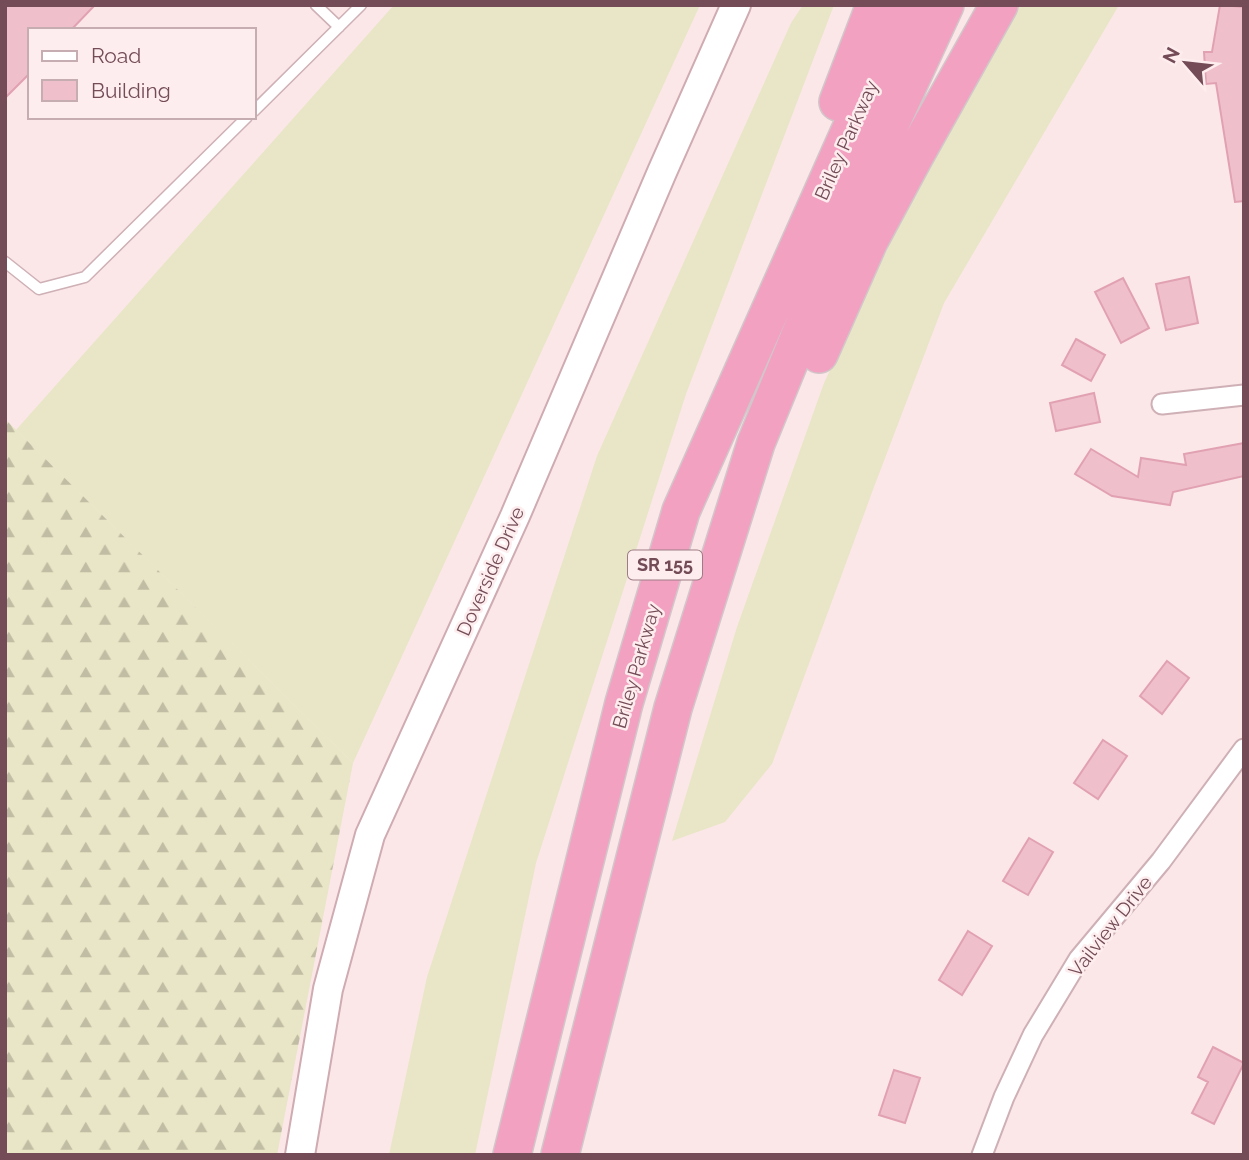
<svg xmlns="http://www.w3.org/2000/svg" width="1249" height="1160" font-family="Raleway,sans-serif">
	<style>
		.grass { fill: #e8e6c6 }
		.forest { fill: url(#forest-firs) }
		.building { fill: #efc0cc; stroke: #e1a1b2; stroke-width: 2 }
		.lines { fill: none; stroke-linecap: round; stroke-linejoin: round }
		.lane-casing { stroke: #ceb0b6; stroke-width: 13 }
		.street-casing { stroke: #ceb0b6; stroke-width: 23 }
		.secondary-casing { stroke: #cfabb2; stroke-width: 32 }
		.highway-casing { stroke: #d2c6ca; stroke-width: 40 }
		.lane { stroke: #fff; stroke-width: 10 }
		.street { stroke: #fff; stroke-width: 19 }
		.secondary { stroke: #fff; stroke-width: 28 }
		.highway { stroke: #f2a1c1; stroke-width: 37 }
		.labels { text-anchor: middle; stroke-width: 5; stroke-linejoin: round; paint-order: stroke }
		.shield { fill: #feedee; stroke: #9d7c85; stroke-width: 2 }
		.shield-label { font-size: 18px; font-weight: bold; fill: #734c58 }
		.street-label { font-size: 19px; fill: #734c58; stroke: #feedee }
	</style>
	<defs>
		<pattern id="forest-firs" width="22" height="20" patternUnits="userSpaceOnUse" patternTransform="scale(1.75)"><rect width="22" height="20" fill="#e8e6c6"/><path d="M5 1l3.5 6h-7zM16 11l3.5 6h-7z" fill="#c0bda4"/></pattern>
	</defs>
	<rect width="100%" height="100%" fill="#fbe7e7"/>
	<path class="grass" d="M394 5H700L353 763 16 430Z
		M803 5H834L686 394 536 863 475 1155H389L427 977 597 456 791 23Z
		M1019 5H1119L944 303 874 487 772 764 725 822 672 841 737 627 824 383 921 178Z"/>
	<path class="forest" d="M5 419 353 763 277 1155H5Z"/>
	<path class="building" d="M5 5H95L71 30H30V73L5 98Z
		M1220 5 1244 7V201L1235 202 1216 83 1206 84 1204 52H1212Z
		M1189 277 1198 323 1166 330 1156 284Z
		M1123 278 1149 328 1121 343 1095 292Z
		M1076 339 1105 355 1091 381 1062 365Z
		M1094 393 1100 422 1056 431 1050 403Z
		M1244 443V476L1173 492 1170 505 1112 496 1075 474 1091 449 1138 477 1141 458 1186 465 1184 454Z
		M1167 661 1189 678 1162 714 1140 696Z
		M1103 740 1127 756 1098 799 1074 783Z
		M1029 838 1053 852 1028 895 1003 881Z
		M968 931 992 946 962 995 939 980Z
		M1213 1047 1244 1063 1214 1124 1192 1113 1208 1082 1198 1077Z
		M894 1070 920 1078 905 1123 879 1115Z"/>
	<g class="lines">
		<g class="lane-casing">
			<path id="lane" d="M316 5 339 27
				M254 111 361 5
				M5 262 39 289 85 277 247 117"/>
		</g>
		<g class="street-casing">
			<path id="street" d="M1162 404 1244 395
				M982 1155 1004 1097 1033 1035 1079 959 1161 861 1244 749"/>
		</g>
		<g class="secondary-casing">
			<path id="secondary" d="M300 1155 328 989 370 835 515 516 662 172 736 5"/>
		</g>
		<g class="highway-casing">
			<path id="highway" d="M838 102 875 5
				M819 354 869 241 914 157 999 5
				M512 1155 624 703 681 511 906 5
				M560 1155 673 708 756 443 857 196 945 5"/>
		</g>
		<use href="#lane" class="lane"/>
		<use href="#street" class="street"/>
		<use href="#secondary" class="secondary"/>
		<use href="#highway" class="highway"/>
	</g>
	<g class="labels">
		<rect class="shield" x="628" y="550.5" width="74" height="29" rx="5"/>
		<g class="shield-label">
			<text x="665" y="571">SR 155</text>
		</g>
		<g class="street-label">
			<text transform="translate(846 140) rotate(-66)" y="7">Briley Parkway</text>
			<text transform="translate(490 571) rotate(-66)" y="7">Doverside Drive</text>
			<text transform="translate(636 666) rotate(-74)" y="7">Briley Parkway</text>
			<text transform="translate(1110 926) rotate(-52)" y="7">Vailview Drive</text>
		</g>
	</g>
	<rect width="1249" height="1160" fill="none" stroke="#734c58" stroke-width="14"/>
	<rect x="28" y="28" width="228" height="91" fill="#feedee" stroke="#c6adb2" stroke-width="2"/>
	<rect x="42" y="51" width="35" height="10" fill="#ffffff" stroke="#c6adb2" stroke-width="2"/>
	<text x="91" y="63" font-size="21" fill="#734c58">Road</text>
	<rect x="42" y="80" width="35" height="21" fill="#efc0cc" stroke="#c6adb2" stroke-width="2"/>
	<text x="91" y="98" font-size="21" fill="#734c58">Building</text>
	<g transform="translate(1186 63) rotate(298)" stroke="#feedee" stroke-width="5" paint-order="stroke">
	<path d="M0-5L12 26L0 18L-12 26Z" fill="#734c58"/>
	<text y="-10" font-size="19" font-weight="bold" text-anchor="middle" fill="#734c58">N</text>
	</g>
</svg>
